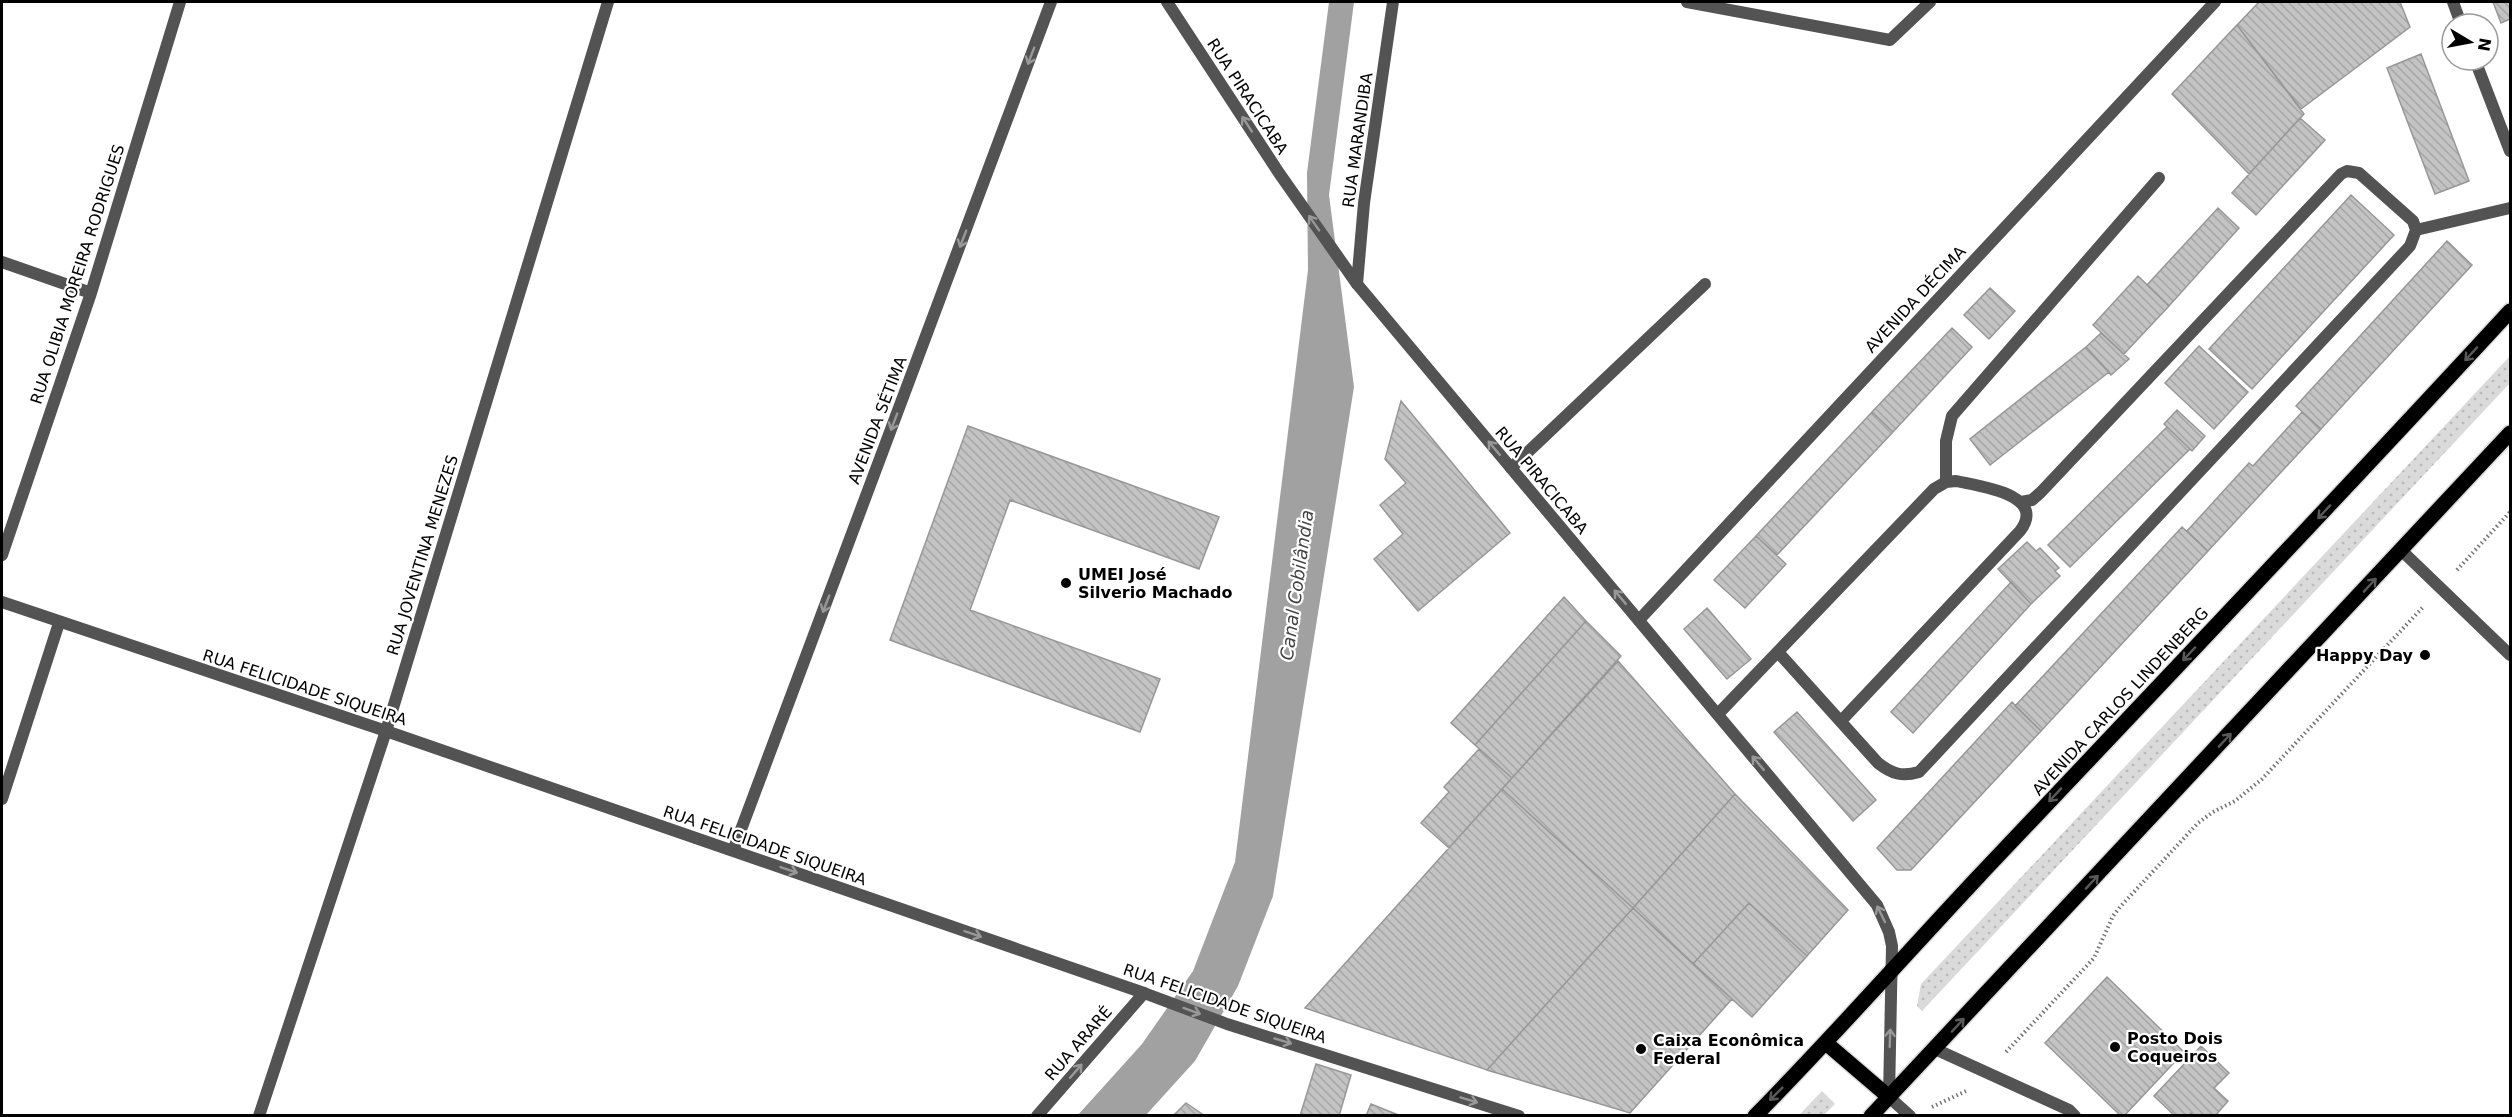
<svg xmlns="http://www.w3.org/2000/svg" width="2512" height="1117" font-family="'DejaVu Sans',sans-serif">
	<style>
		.green { fill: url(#green-dots) }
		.water { fill: #a1a1a1 }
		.building { fill: url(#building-back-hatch); stroke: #979797; stroke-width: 1.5 }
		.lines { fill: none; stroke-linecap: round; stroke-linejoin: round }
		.primary-casing { stroke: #dbdbdb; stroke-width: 18 }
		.path { stroke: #757575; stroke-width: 4; stroke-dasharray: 1.5 3; stroke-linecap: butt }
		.service { stroke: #535353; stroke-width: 12 }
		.minor { stroke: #535353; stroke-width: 12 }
		.tertiary { stroke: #535353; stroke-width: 12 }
		.primary { stroke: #000; stroke-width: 15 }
		.oneway { stroke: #989898 }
		.oneway2 { stroke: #595959 }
		.poi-dot { fill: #000; stroke: #fff; stroke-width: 2 }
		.labels { text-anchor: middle; stroke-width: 4.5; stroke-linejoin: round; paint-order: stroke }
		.street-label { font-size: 16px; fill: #000; stroke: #fff }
		.poi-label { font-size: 16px; font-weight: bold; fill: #000; stroke: #fff; text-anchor: start }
		.water-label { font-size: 18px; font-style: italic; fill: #424242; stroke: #fff }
	</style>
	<defs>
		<pattern id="green-dots" width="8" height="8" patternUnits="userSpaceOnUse" patternTransform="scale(1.5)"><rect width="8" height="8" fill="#dadada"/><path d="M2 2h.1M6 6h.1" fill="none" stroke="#b9b9b9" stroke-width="1.8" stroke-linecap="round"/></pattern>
		<pattern id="building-back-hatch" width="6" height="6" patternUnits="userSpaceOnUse" patternTransform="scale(1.5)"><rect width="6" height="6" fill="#c3c3c3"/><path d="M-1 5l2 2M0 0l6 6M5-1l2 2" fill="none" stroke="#a6a6a6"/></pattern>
	</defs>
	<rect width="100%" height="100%" fill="#fff"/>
	<path class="green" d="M2510 356V383L1922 1011 1917 1006 1921 984Z
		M1822 1091 1835 1104 1824 1115H1799Z"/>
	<path class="water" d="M1329 2H1354L1329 195 1354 387 1273 896 1238 986 1195 1061 1146 1115 1077 1116 1142 1044 1193 971 1235 862 1308 270 1307 173Z"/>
	<path class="building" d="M2259 2H2400L2410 27 2301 109 2237 25Z
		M2493 2H2510V19L2501 23Z
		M2237 25 2304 114 2249 174 2172 94Z
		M2421 54 2469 181 2435 194 2387 68Z
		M2300 118 2325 140 2256 215 2232 193Z
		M2351 195 2394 235 2252 389 2209 349Z
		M2218 208 2239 228 2169 306 2147 285Z
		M2447 241 2472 265 2321 429 2296 406Z
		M2138 276 2169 306 2124 354 2093 325Z
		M1990 288 2015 311 1989 339 1964 315Z
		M1952 328 1972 347 1893 432 1872 412Z
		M2101 333 2129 359 2111 375 2086 347Z
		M2199 346 2248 392 2214 429 2165 383Z
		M2086 347 2109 372 1990 465 1970 439Z
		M1401 401 1510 533 1418 611 1374 559 1403 534 1380 505 1406 483 1385 459Z
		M2177 410 2205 436 2192 451 2164 424Z
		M1872 412 1893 432 1777 555 1756 536Z
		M2302 412 2321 429 2208 551 2187 531 2249 463 2253 466Z
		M968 426 1219 517 1199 569 1010 500 970 610 1160 679 1140 732 890 640Z
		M2167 427 2190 449 2070 567 2048 545Z
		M2182 527 2208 551 2041 731 2015 706Z
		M1756 536 1786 564 1745 608 1714 580Z
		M2027 542 2036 551 2040 548 2059 568 2055 571 2060 576 2031 604 1998 569Z
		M2011 582 2031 604 1913 733 1891 712Z
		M1564 597 1586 621 1475 745 1451 723Z
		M1707 608 1751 659 1727 679 1684 629Z
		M1586 621 1621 656 1512 778 1475 745Z
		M1618 661 1735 794 1633 908 1502 789Z
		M2012 702 2041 731 1911 870H1897L1877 848Z
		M1797 712 1876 800 1853 821 1774 732Z
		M1479 749 1512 778 1449 848 1421 823 1449 792 1444 787Z
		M1502 789 1633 908 1487 1070 1305 1008Z
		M1735 794 1848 910 1807 956 1749 903 1693 964 1633 908Z
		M1749 903 1807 956 1752 1017 1693 964Z
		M1633 908 1732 999 1630 1113 1487 1070Z
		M2107 977 2184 1052 2124 1116H2121L2045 1043Z
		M2201 1046 2229 1073 2214 1088 2228 1101 2215 1116H2193L2191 1113 2189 1116H2175L2154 1096Z
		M1316 1064 1351 1075 1339 1116H1300Z
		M1186 1103 1205 1116H1173Z
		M1371 1104 1401 1116H1366Z"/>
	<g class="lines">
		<g class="primary-casing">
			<path id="primary" d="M1826 1043 1889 1097
				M1755 1116C1832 1038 1904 956 1979 876 2157 688 2335 501 2510 311
				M1871 1116 2510 433"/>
		</g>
		<path class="path" d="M2457 570 2510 512
			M2006 1052 2094 958 2113 916 2120 907 2198 823 2213 812 2235 801 2262 779 2424 606
			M1932 1107 1966 1091"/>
		<path class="service" d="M2416 230 2510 208
			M1357 284 1364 203 1393 2
			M1511 468 1705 284
			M1946 482V441L1952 416 2159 178
			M1778 652 1878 763C1892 774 1902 777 1919 772L2410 246 2416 230 2413 221 2359 173 2347 171 2341 174 2041 492 2032 500 2021 502
			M1718 714 1934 489 1946 482 1956 481C1978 486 2048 494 2020 531L1841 721
			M2 799 59 623
			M1935 1049 2069 1110 2075 1116"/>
		<path class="minor" d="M1687 2 1890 40 1930 2
			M2453 2 2461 24
			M2475 60 2510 151
			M2 262 91 293
			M2401 550 2510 655
			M2 555 91 293 180 2
			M1639 620 2215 2
			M259 1116 386 731 608 2
			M1037 1116 1144 993"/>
		<path class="tertiary" d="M1167 2 1279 173 1357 284 1877 905 1889 932 1892 946 1889 1097 1910 1116
			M2 602 386 731 1144 993 1227 1024 1519 1116
			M733 851 1051 2"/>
		<use href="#primary" class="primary"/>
	</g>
	<defs><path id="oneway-shaft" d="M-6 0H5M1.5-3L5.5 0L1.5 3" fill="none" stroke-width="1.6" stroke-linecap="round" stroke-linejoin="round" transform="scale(1.5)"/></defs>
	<g class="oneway">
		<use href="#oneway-shaft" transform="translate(1031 56) rotate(111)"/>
		<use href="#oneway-shaft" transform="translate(1247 124) rotate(-123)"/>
		<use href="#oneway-shaft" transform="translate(1314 223) rotate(-125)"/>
		<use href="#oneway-shaft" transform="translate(963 239) rotate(111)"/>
		<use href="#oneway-shaft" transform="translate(894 422) rotate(111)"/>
		<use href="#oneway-shaft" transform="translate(1494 448) rotate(-130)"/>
		<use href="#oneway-shaft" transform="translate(1620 597) rotate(-130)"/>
		<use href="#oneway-shaft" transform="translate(826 604) rotate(111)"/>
		<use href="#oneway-shaft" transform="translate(1758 763) rotate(-130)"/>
		<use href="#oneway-shaft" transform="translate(789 870) rotate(19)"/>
		<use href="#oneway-shaft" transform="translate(1881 914) rotate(-116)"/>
		<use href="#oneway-shaft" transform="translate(973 934) rotate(19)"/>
		<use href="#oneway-shaft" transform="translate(1192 1011) rotate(20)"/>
		<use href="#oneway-shaft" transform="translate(1890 1038) rotate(-88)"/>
		<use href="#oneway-shaft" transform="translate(1283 1041) rotate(17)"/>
		<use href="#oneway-shaft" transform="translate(1076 1071) rotate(-49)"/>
		<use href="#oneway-shaft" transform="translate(1469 1100) rotate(17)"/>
	</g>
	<g class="oneway2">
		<use href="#oneway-shaft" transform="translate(2471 354) rotate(133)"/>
		<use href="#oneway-shaft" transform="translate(2324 512) rotate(133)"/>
		<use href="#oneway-shaft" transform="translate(2370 585) rotate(-47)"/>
		<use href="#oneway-shaft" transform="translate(2189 654) rotate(133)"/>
		<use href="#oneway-shaft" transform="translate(2225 740) rotate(-47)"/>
		<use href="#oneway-shaft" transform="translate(2055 795) rotate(133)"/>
		<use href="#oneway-shaft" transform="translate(2092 882) rotate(-47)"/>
		<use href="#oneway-shaft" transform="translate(1958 1025) rotate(-47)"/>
		<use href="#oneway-shaft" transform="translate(1776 1094) rotate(135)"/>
	</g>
	<g class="poi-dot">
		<circle cx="1066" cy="583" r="6"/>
		<circle cx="2425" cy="655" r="6"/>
		<circle cx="2115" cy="1047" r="6"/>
		<circle cx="1641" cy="1049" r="6"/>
	</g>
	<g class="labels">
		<g class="street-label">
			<text transform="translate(1248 96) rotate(57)" y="6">RUA PIRACICABA</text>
			<text transform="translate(1357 140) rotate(-82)" y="6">RUA MARANDIBA</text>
			<text transform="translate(77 274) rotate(-72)" y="6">RUA OLIBIA MOREIRA RODRIGUES</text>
			<text transform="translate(1915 299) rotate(-47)" y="6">AVENIDA DÉCIMA</text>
			<text transform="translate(877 420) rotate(-69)" y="6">AVENIDA SÉTIMA</text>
			<text transform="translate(1542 480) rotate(50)" y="6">RUA PIRACICABA</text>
			<text transform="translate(422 555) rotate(-73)" y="6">RUA JOVENTINA MENEZES</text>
			<text transform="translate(305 687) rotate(18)" y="6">RUA FELICIDADE SIQUEIRA</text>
			<text transform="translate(2120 701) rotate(-47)" y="6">AVENIDA CARLOS LINDENBERG</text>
			<text transform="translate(765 845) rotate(19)" y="6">RUA FELICIDADE SIQUEIRA</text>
			<text transform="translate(1225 1003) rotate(19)" y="6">RUA FELICIDADE SIQUEIRA</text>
			<text transform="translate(1078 1043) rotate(-49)" y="6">RUA ARARÉ</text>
		</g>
		<g class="poi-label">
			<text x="1078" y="580">UMEI José<tspan x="1078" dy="18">Silverio Machado</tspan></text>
			<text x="2413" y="661" text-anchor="end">Happy Day</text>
			<text x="2127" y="1044">Posto Dois<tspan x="2127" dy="18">Coqueiros</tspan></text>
			<text x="1653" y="1046">Caixa Econômica<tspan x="1653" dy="18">Federal</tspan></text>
		</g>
		<g class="water-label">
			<text transform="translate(1297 585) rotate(-82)" y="6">Canal Cobilândia</text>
		</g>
	</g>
	<rect width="2512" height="1117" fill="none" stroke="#000000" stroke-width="6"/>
	<g transform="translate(2470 42) rotate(100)"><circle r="28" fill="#ffffff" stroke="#999999" stroke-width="1.5"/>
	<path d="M0-4.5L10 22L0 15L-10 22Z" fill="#000000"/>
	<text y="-9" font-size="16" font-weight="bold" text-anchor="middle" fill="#000000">N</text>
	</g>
</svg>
